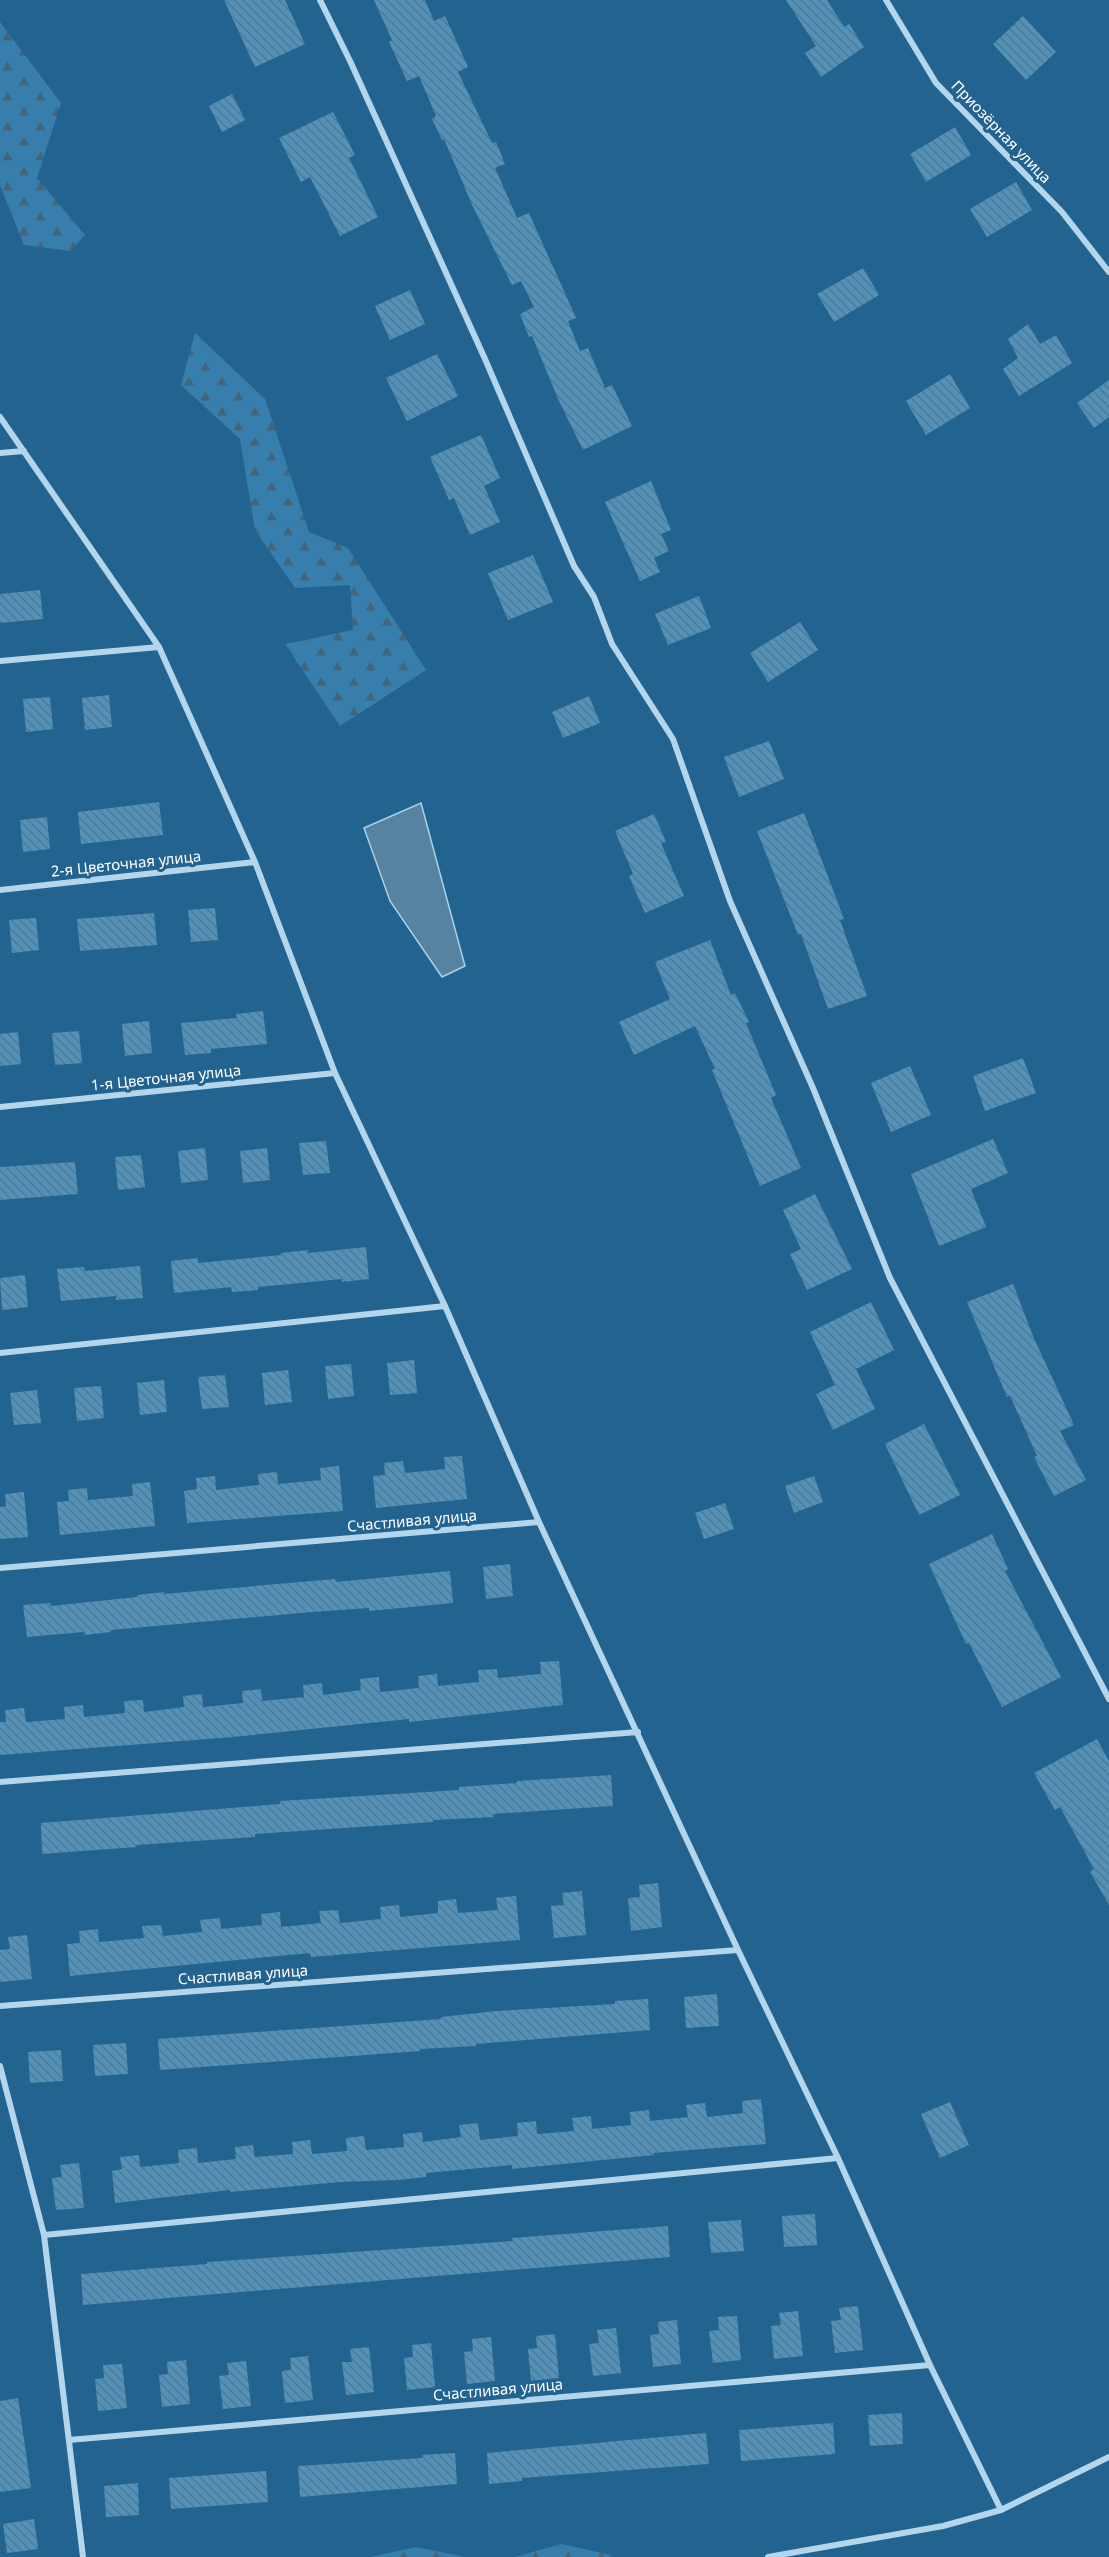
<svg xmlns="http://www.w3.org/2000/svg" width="1109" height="2557" font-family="'Noto Sans',sans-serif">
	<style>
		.forest { fill: url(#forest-firs) }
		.water { fill: #5883a0; stroke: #a8d2ec; stroke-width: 1.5 }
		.building { fill: url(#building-back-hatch) }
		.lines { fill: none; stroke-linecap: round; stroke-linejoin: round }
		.minor { stroke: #b3d6ec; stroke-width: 6 }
		.labels { text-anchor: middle; stroke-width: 6; stroke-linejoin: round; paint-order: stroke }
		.street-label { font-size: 15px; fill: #fff; stroke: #23638f }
	</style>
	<defs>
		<pattern id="forest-firs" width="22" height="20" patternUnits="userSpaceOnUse" patternTransform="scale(1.5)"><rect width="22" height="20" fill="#377eac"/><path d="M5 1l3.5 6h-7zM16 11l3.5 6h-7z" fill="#42657c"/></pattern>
		<pattern id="building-back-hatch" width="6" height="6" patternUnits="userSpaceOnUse" patternTransform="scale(1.5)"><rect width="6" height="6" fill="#5491b9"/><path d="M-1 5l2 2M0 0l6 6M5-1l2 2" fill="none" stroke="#517993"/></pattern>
	</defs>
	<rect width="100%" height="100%" fill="#23638f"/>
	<path class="forest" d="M0 22 61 103 37 178 85 235 71 251 24 245 0 185Z
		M195 333 265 399 309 532 348 548 426 670 340 726 285 644 353 630 350 585 295 588 255 530 240 439 181 385Z
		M561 2544 611 2555 609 2557H515Z
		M416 2547 465 2557H370Z"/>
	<path class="water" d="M421 803 465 966 442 977 390 901 364 828Z"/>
	<path class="building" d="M224 0H285L305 44 255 67Z
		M374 0H425L434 21 445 16 468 67 458 72 492 143 496 142 505 164 495 168 517 218 529 213 576 318 568 321 580 351 588 348 605 388 612 385 632 426 583 450 558 399 532 336 529 337 520 314 534 307 521 281 512 285 473 207 444 139 442 140 432 119 436 116 419 76 407 81 389 42 392 40Z
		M786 0H827L844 27 849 24 864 47 821 77 805 53 816 46Z
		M1023 16 1056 52 1026 80 993 44Z
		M232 94 245 120 222 132 209 106Z
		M333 112 355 155 349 158 378 217 340 236 310 177 301 182 279 138Z
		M955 127 971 155 926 182 910 154Z
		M1016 182 1032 210 987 237 970 209Z
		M863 268 879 295 834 322 817 294Z
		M410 290 425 324 390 340 375 306Z
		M1028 324 1040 344 1056 335 1072 363 1019 396 1003 369 1018 358 1008 339Z
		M437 354 458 396 407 421 386 378Z
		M950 374 970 408 926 435 906 401Z
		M1109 380V417L1094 428 1077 403Z
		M481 435 500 478 484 486 500 522 470 535 454 498 449 500 430 457Z
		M651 481 671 530 661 534 669 551 654 558 660 572 640 581 605 502Z
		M533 555 553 602 508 620 488 573Z
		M40 590 43 619 0 623V594Z
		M699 596 711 628 668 645 655 614Z
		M800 622 818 650 768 682 750 653Z
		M109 695 112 727 85 730 82 698Z
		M589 696 600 723 563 738 552 712Z
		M50 697 53 729 26 732 23 699Z
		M769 741 784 779 739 797 724 757Z
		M159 802 163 835 81 844 78 812Z
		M804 813 844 919 840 920 867 996 828 1009 801 934 798 935 757 831Z
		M654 814 666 842 661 843 684 896 645 913 629 876 633 874 615 831Z
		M47 817 50 849 23 852 20 820Z
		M215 908 218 940 191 942 188 910Z
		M154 913 157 945 80 951 77 919Z
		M36 918 39 950 12 953 9 920Z
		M710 940 731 995 735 993 749 1022 746 1023 776 1095 771 1098 801 1168 760 1186 712 1070 715 1069 695 1026 634 1055 619 1022 670 999 655 962Z
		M263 1011 267 1044 211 1049V1053L185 1055 181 1023 237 1018 236 1014Z
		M149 1021 152 1053 125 1056 122 1024Z
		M79 1031 82 1063 55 1065 52 1033Z
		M18 1032 21 1064 0 1066V1034Z
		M1023 1058 1036 1093 985 1111 973 1076Z
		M910 1066 931 1115 891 1132 871 1083Z
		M993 1139 1008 1173 971 1189 986 1227 939 1246 911 1174Z
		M326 1141 330 1173 303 1175 299 1143Z
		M205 1148 208 1180 181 1183 178 1151Z
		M267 1148 270 1180 243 1183 240 1151Z
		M141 1155 145 1187 118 1190 115 1157Z
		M75 1162 78 1194 0 1200V1167Z
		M815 1194 852 1269 807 1290 790 1254 801 1249 783 1210Z
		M366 1247 369 1279 342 1282V1279L258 1287V1290L232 1292 231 1287 174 1293 171 1261 198 1258V1263L281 1255V1253L308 1250V1253Z
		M140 1266 143 1298 116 1300V1296L61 1301 57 1269 84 1267 85 1271Z
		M25 1275 28 1307 2 1310 0 1278Z
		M1013 1284 1033 1336 1074 1425 1060 1431 1086 1480 1054 1496 1034 1457 1037 1456 1010 1396 1007 1397 967 1302Z
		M871 1302 894 1350 856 1369 875 1409 833 1430 816 1394 835 1385 810 1332Z
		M414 1360 417 1393 390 1395 387 1363Z
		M351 1364 354 1396 328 1399 325 1366Z
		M288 1370 292 1402 265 1405 262 1373Z
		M225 1375 229 1407 202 1409 198 1377Z
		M164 1380 167 1412 140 1415 137 1383Z
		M101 1386 104 1418 77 1421 74 1388Z
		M37 1390 41 1423 14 1425 10 1393Z
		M924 1424 960 1495 919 1515 885 1444Z
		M462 1456 467 1499 376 1508 373 1476 385 1475 384 1463 403 1461 405 1473 445 1469 444 1457Z
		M339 1466 343 1511 187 1523 184 1491 197 1489 196 1478 215 1476 216 1490 259 1485 258 1474 277 1472 278 1484 321 1480 320 1468Z
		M814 1476 823 1502 794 1513 785 1486Z
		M150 1482 155 1526 60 1535 57 1502 69 1501 68 1490 87 1488 88 1500 133 1496 132 1484Z
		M24 1492 28 1537 0 1539V1507L6 1506 5 1494Z
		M725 1503 734 1529 704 1539 695 1513Z
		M992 1534 1008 1569 1005 1571 1061 1677 1002 1707 969 1643 966 1644 929 1564Z
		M510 1564 513 1596 486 1599 483 1567Z
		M450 1571 453 1603 369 1611V1608L312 1612 111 1630V1632L85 1635 84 1632 27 1637 23 1605 50 1603 51 1606 137 1597V1595L164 1592V1594L335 1579 336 1582Z
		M559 1661 563 1705 409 1722V1719L233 1737 0 1755V1722H6L5 1710 24 1708 26 1722 65 1719 64 1707 83 1705 84 1717 125 1713 124 1701 143 1700 144 1712 184 1707 183 1696 202 1694 203 1707 243 1703 242 1691 261 1689 262 1701 304 1697 303 1685 322 1683 323 1695 361 1690 360 1679 379 1677 380 1692 419 1688 418 1676 437 1674 438 1686 479 1682 478 1670 497 1669 498 1678 541 1674 540 1662Z
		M1097 1739 1109 1761V1905L1090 1872 1094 1869 1060 1807 1055 1810 1034 1773Z
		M611 1775 613 1806 493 1814 494 1817 433 1820V1822L255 1834V1837L136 1845 137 1847 42 1854 41 1823 280 1804V1801L459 1790V1787L517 1783V1781Z
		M658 1883 662 1927 631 1931 628 1898 640 1897 639 1885Z
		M582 1891 586 1935 554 1938 551 1906 564 1905 562 1893Z
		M516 1896 520 1940 311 1957 310 1953 70 1976 67 1944 80 1943 79 1931 98 1929 99 1942 144 1938 142 1926 161 1925 163 1936 202 1932 200 1920 220 1918 221 1929 262 1925 261 1914 280 1912 281 1927 321 1923 319 1911 338 1910 340 1923 381 1919 380 1907 399 1905 400 1917 438 1913V1901L456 1899 458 1913 498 1910 496 1898Z
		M27 1935 32 1979 0 1982V1950L10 1949 8 1937Z
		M717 1994 719 2026 686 2028 684 1997Z
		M648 1999 650 2030 476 2044V2046L420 2049V2051L160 2070 158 2039 441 2019V2017L497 2011 615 2004V2001Z
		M126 2043 128 2074 95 2076 93 2045Z
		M61 2050 63 2081 30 2083 28 2052Z
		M761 2099 766 2144 653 2153 654 2155 512 2169V2165L426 2173V2177L398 2180 341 2182 230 2192V2190L115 2203 112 2171 122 2169 120 2157 139 2155 140 2167 179 2163 178 2150 197 2148 198 2163 236 2159 235 2147 253 2145 255 2157 293 2154 292 2142 310 2140 312 2154 347 2151 346 2138 364 2136 366 2150 404 2147 403 2134 422 2132 423 2142 461 2137 459 2125 478 2123 480 2140 518 2136 517 2123 536 2121 537 2134 574 2131 572 2118 591 2116 592 2129 631 2125 630 2112 649 2110 650 2121 688 2117 686 2105 705 2103 707 2117 743 2113 742 2101Z
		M950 2102 969 2145 940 2158 921 2114Z
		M79 2163 84 2208 56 2210 52 2178 62 2177 60 2165Z
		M815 2214 817 2245 784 2247 782 2216Z
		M741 2220 744 2251 711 2253 708 2222Z
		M668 2226 670 2257 83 2305 81 2274 207 2264V2262L513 2241 512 2238Z
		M858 2306 863 2350 835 2353 831 2321 841 2320 839 2308Z
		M798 2311 803 2356 774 2359 771 2326 781 2325 779 2313Z
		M737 2316 741 2360 713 2363 709 2331 719 2330 718 2317Z
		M677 2320 681 2364 653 2367 650 2335 659 2334 658 2322Z
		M616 2328 621 2373 593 2376 589 2344 599 2343 597 2330Z
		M555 2334 559 2378 531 2381 528 2349 537 2348 536 2336Z
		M491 2337 495 2381 467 2384 464 2352 473 2351 472 2339Z
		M431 2343 435 2387 407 2390 404 2358 413 2357 412 2345Z
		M369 2347 374 2392 346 2395 342 2362H352L350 2349Z
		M308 2356 313 2400 285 2403 282 2371 291 2370 290 2358Z
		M186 2360 190 2404 162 2407 159 2375 168 2374 167 2362Z
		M246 2361 251 2406 223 2409 219 2376 229 2375 227 2363Z
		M122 2364 127 2408 98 2411 95 2379 104 2378 103 2365Z
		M18 2398 31 2488 0 2492V2401Z
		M902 2413 903 2444 870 2446 868 2415Z
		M833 2423 835 2454 741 2461 739 2430Z
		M706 2433 709 2464 522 2478V2481L489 2484 487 2453Z
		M455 2453 457 2484 300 2497 298 2466 423 2458 422 2455Z
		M266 2471 268 2502 171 2509 169 2478Z
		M138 2483 139 2515 106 2517 104 2486Z
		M34 2519 38 2549 7 2553 3 2524Z"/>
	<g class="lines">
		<path class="minor" d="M320 0 351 63 485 359 574 566 594 597 612 644 673 739 730 901 813 1088 890 1278 1109 1699
			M886 0 936 83 1062 212 1109 272
			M0 417 159 647 255 862 335 1073 445 1306 539 1522 738 1950 838 2158 930 2365 1001 2510
			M0 453 24 451
			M0 661 159 647
			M0 890 255 862
			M0 1107 335 1073
			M0 1353 445 1306
			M0 1568 539 1522
			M0 1782 638 1732
			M0 2006 738 1950
			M0 2066 44 2235 83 2557
			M44 2235 838 2158
			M69 2440 930 2365
			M768 2557 943 2526 1001 2510 1109 2457"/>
	</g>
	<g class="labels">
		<g class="street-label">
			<text transform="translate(1001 132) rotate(46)" y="5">Приозёрная улица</text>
			<text transform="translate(126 864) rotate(-6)" y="5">2-я Цветочная улица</text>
			<text transform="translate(166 1078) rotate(-6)" y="5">1-я Цветочная улица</text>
			<text transform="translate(412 1521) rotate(-5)" y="5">Счастливая улица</text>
			<text transform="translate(243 1975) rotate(-4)" y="5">Счастливая улица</text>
			<text transform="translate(498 2390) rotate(-5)" y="5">Счастливая улица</text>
		</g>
	</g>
</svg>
